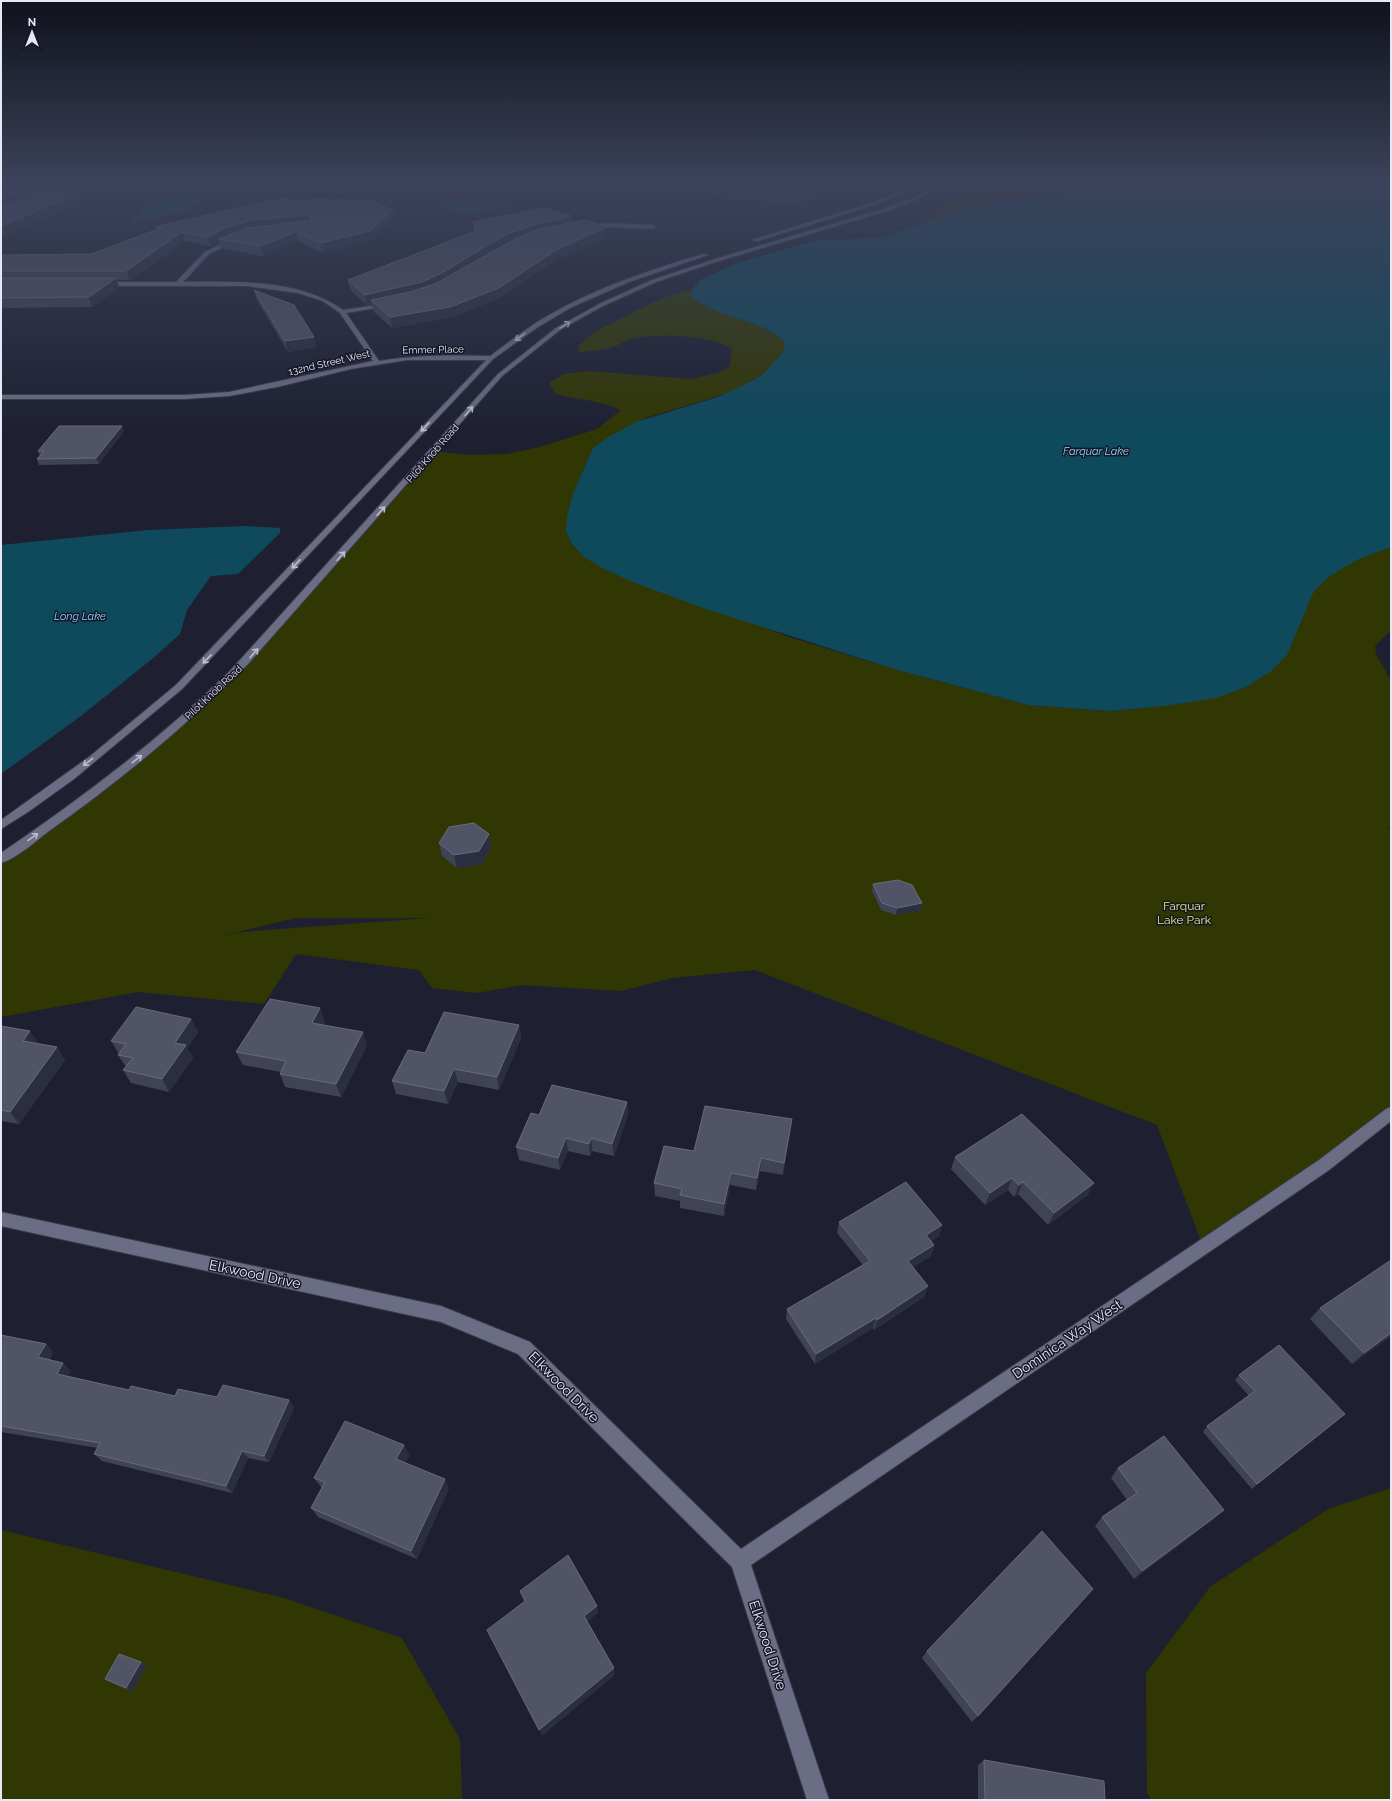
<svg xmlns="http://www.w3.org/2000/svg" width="1392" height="1801" font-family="Raleway,sans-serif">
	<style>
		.green { fill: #313702; fill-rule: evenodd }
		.water { fill: #0e495c }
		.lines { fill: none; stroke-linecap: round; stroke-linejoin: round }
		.street-casing { stroke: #393a4a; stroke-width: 2 }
		.secondary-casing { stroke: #393a4a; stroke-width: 2 }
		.street { fill: #6a6d83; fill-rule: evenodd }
		.secondary { fill: #6a6d83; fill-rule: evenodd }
		.wall { fill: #404255 }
		.shaded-wall { fill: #2b2d40 }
		.building { fill: #515366; stroke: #696b7d }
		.oneway { stroke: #bbbdcd }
		.labels { text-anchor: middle; stroke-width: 3; stroke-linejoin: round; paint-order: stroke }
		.far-street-label { font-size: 10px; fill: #e6e8f5; stroke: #151628 }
		.far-water-label { font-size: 11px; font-style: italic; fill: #91daf8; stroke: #151628 }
		.park-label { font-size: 12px; fill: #def080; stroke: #151628 }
		.near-street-label { font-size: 14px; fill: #e6e8f5; stroke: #151628 }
	</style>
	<rect width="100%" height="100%" fill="#1e2032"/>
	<path class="green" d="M1074 182H1191L1126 191 1049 195 1003 200 948 214 923 223 956 196 974 192 1010 191 1031 186 1063 185Z
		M691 289V295L698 302C726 317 761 320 784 342V351L764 373 735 391 645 418 593 448 580 479 567 532 572 544 584 557 789 637 894 669 1028 705 1109 711 1129 709 1269 604 1391 530V630L1375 646 1376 654 1391 681V827H1388L1391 831V1113L1203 1246 1157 1125 755 970 672 978 621 991 523 985 477 993 432 988 419 970 296 954 264 1004 138 992 1 1017V859L205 702 434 451 469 455 507 454 540 447 597 429 621 410C602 400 577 400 556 394L549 383 564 374 590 371 690 379 718 373 730 366 732 349C714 335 655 333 632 339 626 340 621 344 615 346 603 351 591 351 578 352L579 345 596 331 660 299ZM296 918H429L242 932 220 936Z
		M1391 1488V1800H1151L1147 1792 1146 1673 1210 1587 1328 1509Z
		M1 1530 284 1598 402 1638 460 1739 462 1800H1Z"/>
	<path class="water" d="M681 182H713L742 186 782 182H846L849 185C842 193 808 202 797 203 781 204 684 195 674 187Z
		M1191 182H1356L1391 187V547L1359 559 1330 576 1314 591 1287 655 1270 672 1246 687 1216 698 1165 706 1109 711 1028 705 894 669 703 608 635 583 604 569 584 557 572 544 566 531 567 517 572 496 593 448 610 436 636 422 721 396 754 380 764 373 784 351V342C758 317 718 319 691 296L692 289 702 279 737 263 818 240 879 238 948 214 1003 200 1049 195 1126 191Z
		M187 194 201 201 184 212 128 224C147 204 158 197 187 194Z
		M437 202 515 205 475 214 454 213Z
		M245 526 280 528V533L238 574 211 576 187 610 180 634 152 659 81 716 1 774V545L148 530Z"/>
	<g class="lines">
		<g class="street-casing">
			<path id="street" d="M606 223 653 225 656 227 653 229 606 227 583 229 580 227Z
				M234 238 239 239 209 254 183 282C237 282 297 278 343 310L390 303 391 304 388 306 346 313 379 361C417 355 453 355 491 356L494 358 491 360H407L351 369 277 387 229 396 185 399H1V395H185L229 392 373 361 340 313 323 301 298 293 247 286H102L99 284 102 282H176L205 252Z
				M1391 1107V1121L1329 1170 751 1565 829 1800H807L732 1567 518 1354 441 1322 1 1226V1212L441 1306 530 1342 741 1549 1319 1160 1386 1109Z"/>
		</g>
		<g class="secondary-casing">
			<path id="secondary" d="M916 182H921L896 197 878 204 757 241 752 240 874 202 892 195Z
				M942 182H947L918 199 890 210 719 261 656 282 603 306 560 330 502 376 248 664C186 726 120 781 49 831 36 841 16 859 1 863V853C82 798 159 740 230 671L498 374 556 328 599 304 652 280 715 259 886 208 914 197Z
				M703 254 708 255 629 282 572 307 538 327 493 359 182 689 74 779 28 812 1 829V820L89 757 176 685 489 357C509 342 528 327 549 315 598 287 650 270 703 254Z"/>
		</g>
		<use href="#street" class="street"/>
		<use href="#secondary" class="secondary"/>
	</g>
	<path class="wall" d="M1 182 67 208 6 235H1Z
		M289 202 393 210 395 219 372 240 323 253 298 241 262 256 221 248 219 241 210 246 185 241 130 280H117L119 288 92 307 1 308V255L91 254 156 230 155 227Z
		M571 216 572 223 607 237 558 259 500 298 452 317 392 328 373 311 372 304 367 305 350 290 348 280 474 231 473 222Z
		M254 290 314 337 316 347 288 352 257 300Z
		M124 431 99 464 39 465 37 459 40 456 38 451Z
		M489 834 491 847 482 864 457 868 442 856 439 843Z
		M873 884 921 910 896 915 881 910 872 891Z
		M191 1019 198 1032 187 1048 193 1058 169 1092 131 1083 123 1070 126 1067 118 1055 119 1054 111 1041Z
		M325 1021 323 1025 367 1045 341 1097 285 1087 280 1074 281 1072 243 1065 236 1052Z
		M519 1025 521 1038 499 1090 458 1082 448 1104 396 1094 392 1081 425 1053Z
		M1 1026 39 1044 65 1060 19 1124 1 1121Z
		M627 1102 628 1115 614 1156 592 1151 590 1156 568 1151 560 1170 519 1160 516 1147 539 1115Z
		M790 1131 783 1175 760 1171 756 1190 730 1185 724 1216 680 1208V1201L655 1196 654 1183 694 1151Z
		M955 1157 1088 1195 1048 1225 1018 1194 1014 1197 1008 1190 985 1205 951 1169Z
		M839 1222 942 1225 939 1236 931 1241 934 1245 931 1256 913 1267 925 1296 874 1330 873 1328 815 1364 786 1319 787 1309 863 1265 837 1233Z
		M1320 1308 1391 1336 1352 1364 1310 1319Z
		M1 1335 46 1344 53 1352 49 1360 71 1371 68 1376 129 1390 175 1396 289 1400 294 1408 269 1462 248 1458 232 1493 102 1461 94 1454 98 1448 1 1432Z
		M1239 1375 1345 1414 1252 1489 1203 1432 1207 1426 1249 1396 1235 1380Z
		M404 1445 409 1455 405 1463 449 1488 417 1559 318 1517 311 1508 322 1488 321 1487 314 1478Z
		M1118 1468 1214 1519 1134 1579 1095 1526 1102 1517 1127 1500 1111 1478Z
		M927 1651 978 1716 972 1722 922 1658Z
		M141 1662 146 1666 132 1692 105 1679Z
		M984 1760 1105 1800H978V1765Z"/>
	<path class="shaded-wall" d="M32 182H42L30 196 1 210V200Z
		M88 182H103L67 208 6 235 2 226Z
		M393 210 395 219 372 240 323 253 321 243Z
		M309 215 311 224 219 239V241L210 246 207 237 225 228 252 220Z
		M571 216 572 225 424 292 371 300 372 304 367 305 365 295 510 233 534 225Z
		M607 227V237L558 259 500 298 452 317 392 328 390 317 558 249Z
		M182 232 185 241 130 280 126 271Z
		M296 232 298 241 262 256 260 246Z
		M116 278 119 288 92 307 89 297Z
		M314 337 316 347 288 352 285 341Z
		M122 426 124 431 99 464 96 458Z
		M489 834 491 847 482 864 457 868 454 855Z
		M922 903 921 910 896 915 897 908Z
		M320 1008 325 1021 317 1036 312 1023Z
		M191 1019 198 1032 187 1048 193 1058 169 1092 162 1079 175 1043Z
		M519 1025 521 1038 499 1090 497 1077Z
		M30 1031 39 1044 23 1041Z
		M363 1032 367 1045 341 1097 336 1084Z
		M57 1047 65 1060 19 1124 10 1112Z
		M454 1069 458 1082 448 1104 444 1091Z
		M627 1102 628 1115 614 1156 612 1144Z
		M792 1119 790 1131 783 1175 784 1163Z
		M566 1138 568 1151 560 1170 558 1158Z
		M591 1138 592 1151 590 1156 589 1144Z
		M761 1158 760 1171 756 1190 757 1178Z
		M731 1173 730 1185 724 1216V1204Z
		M1012 1178 1008 1190 985 1205 990 1193Z
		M1023 1182 1018 1194 1014 1197 1019 1185Z
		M1094 1183 1088 1195 1048 1225 1054 1213Z
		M942 1225 939 1236 923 1245 926 1235Z
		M934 1245 931 1256 905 1272 908 1261Z
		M928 1286 925 1296 874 1330 877 1320Z
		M876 1318 873 1328 815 1364 816 1354Z
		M1391 1333V1336L1352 1364 1364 1353Z
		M46 1344 53 1352 45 1365 38 1357Z
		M63 1363 71 1371 65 1381 57 1374Z
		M289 1400 294 1408 269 1462 264 1456Z
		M1345 1414 1339 1419 1252 1489 1257 1484Z
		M404 1445 409 1455 402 1469 396 1459Z
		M242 1451 248 1458 232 1493 226 1486Z
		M445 1479 449 1488 417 1559 411 1551Z
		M1224 1510 1214 1519 1134 1579 1142 1571Z
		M597 1606 598 1613 586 1623 584 1616Z
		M141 1662 146 1666 132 1692 126 1688Z
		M614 1668 615 1675 542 1736 539 1730Z"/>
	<path class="building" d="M1 182H32L27 187 1 200Z
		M41 182H88L64 200 1 226V207L12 203 32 192Z
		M286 198 289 202 313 199 368 200 393 210 370 231 321 243 296 232 260 246 219 239 248 228 313 220 309 215 252 220 225 228 207 237 182 232 126 271H1V255L91 254 161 228 155 227 272 200Z
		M545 208 571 216 534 225 510 233 491 243 442 273 422 282 365 295 348 280 476 231 473 222Z
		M585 220 607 227 558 249 499 288 450 307 390 317 371 300 410 292 435 284 515 239 539 229Z
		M1 278H116L89 297 1 298Z
		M254 290 294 305 314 337 285 341Z
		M59 426H122L96 458 37 459 44 451H38Z
		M474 823 489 834 479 851 454 855 439 843 449 827Z
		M898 880 912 885 922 903 897 908 882 903 873 884Z
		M270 999 320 1008 312 1023 363 1032 336 1084 280 1074 286 1061 236 1052Z
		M136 1007 191 1019 175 1043 186 1045 162 1079 123 1070 133 1058 118 1055 126 1044 111 1041Z
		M444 1012 519 1025 497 1077 454 1069 444 1091 392 1081 408 1050 425 1053Z
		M1 1026 30 1031 23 1041 57 1047 10 1112 1 1110Z
		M552 1085 627 1102 612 1144 591 1138 589 1144 566 1138 558 1158 516 1147 531 1113 539 1115Z
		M705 1106 792 1119 784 1163 761 1158 757 1178 731 1173 724 1204 680 1195 682 1189 654 1183 664 1146 694 1151Z
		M1022 1114 1094 1183 1054 1213 1023 1182 1019 1185 1012 1178 990 1193 955 1157Z
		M906 1182 942 1225 926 1235 934 1245 908 1261 928 1286 877 1320 876 1318 816 1354 787 1309 870 1261 839 1222Z
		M1391 1260V1333L1364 1353 1320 1308Z
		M1 1335 46 1344 38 1357 63 1363 57 1374 129 1390 131 1386 175 1396 178 1389 217 1397 223 1385 289 1400 264 1456 242 1451 226 1486 94 1454 100 1443 1 1426Z
		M1279 1345 1345 1414 1257 1484 1207 1426 1255 1391 1239 1375Z
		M345 1421 404 1445 396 1459 445 1479 411 1551 311 1508 325 1482 314 1478Z
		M1164 1436 1224 1510 1142 1571 1102 1517 1137 1493 1118 1468Z
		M1042 1531 1093 1589 978 1716 927 1651Z
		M568 1555 597 1606 584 1616 614 1668 539 1730 487 1630 525 1601 520 1591Z
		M119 1654 141 1662 126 1688 105 1679Z
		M984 1760 1104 1781 1105 1800H985Z"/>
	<defs><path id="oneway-shaft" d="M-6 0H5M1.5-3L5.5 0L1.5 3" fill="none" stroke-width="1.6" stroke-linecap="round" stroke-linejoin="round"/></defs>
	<g class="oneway">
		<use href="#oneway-shaft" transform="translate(565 325) rotate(-32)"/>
		<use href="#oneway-shaft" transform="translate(520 337) rotate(143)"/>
		<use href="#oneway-shaft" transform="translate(469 411) rotate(-49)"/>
		<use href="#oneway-shaft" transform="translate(425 427) rotate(133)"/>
		<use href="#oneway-shaft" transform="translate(381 511) rotate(-48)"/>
		<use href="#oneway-shaft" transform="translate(341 556) rotate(-48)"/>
		<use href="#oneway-shaft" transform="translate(296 564) rotate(133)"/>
		<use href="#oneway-shaft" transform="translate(254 653) rotate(-48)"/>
		<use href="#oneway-shaft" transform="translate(207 659) rotate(134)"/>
		<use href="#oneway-shaft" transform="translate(137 759) rotate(-38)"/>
		<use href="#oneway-shaft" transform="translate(88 762) rotate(143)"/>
		<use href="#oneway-shaft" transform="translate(33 837) rotate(-35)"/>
	</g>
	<linearGradient id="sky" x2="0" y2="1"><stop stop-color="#10121c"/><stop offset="0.42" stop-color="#3b425a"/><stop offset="1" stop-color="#3b425a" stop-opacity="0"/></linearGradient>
	<rect width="1392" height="434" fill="url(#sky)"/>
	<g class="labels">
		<g class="far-street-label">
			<text transform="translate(433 349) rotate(-1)" y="4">Emmer Place</text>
			<text transform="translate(329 362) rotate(-13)" y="4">132nd Street West</text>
			<text transform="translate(432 453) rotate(-49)" y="4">Pilot Knob Road</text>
			<text transform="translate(213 692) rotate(-43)" y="4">Pilot Knob Road</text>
		</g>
		<g class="far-water-label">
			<text x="1096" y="455">Farquar Lake</text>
			<text x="80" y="620">Long Lake</text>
		</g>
		<g class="park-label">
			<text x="1184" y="910">Farquar<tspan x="1184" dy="14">Lake Park</tspan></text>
		</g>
		<g class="near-street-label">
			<text transform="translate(255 1274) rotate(12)" y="5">Elkwood Drive</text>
			<text transform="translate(1067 1339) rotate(-34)" y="5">Dominica Way West</text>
			<text transform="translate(564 1387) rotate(45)" y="5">Elkwood Drive</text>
			<text transform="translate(768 1645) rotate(72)" y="5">Elkwood Drive</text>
		</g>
	</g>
	<rect width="1392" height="1801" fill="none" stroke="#e6e8f5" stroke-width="4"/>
	<g transform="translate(32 32)" stroke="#151628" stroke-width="3" paint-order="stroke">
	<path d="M0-3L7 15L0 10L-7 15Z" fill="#e6e8f5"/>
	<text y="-6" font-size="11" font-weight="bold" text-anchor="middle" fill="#e6e8f5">N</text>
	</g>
</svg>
